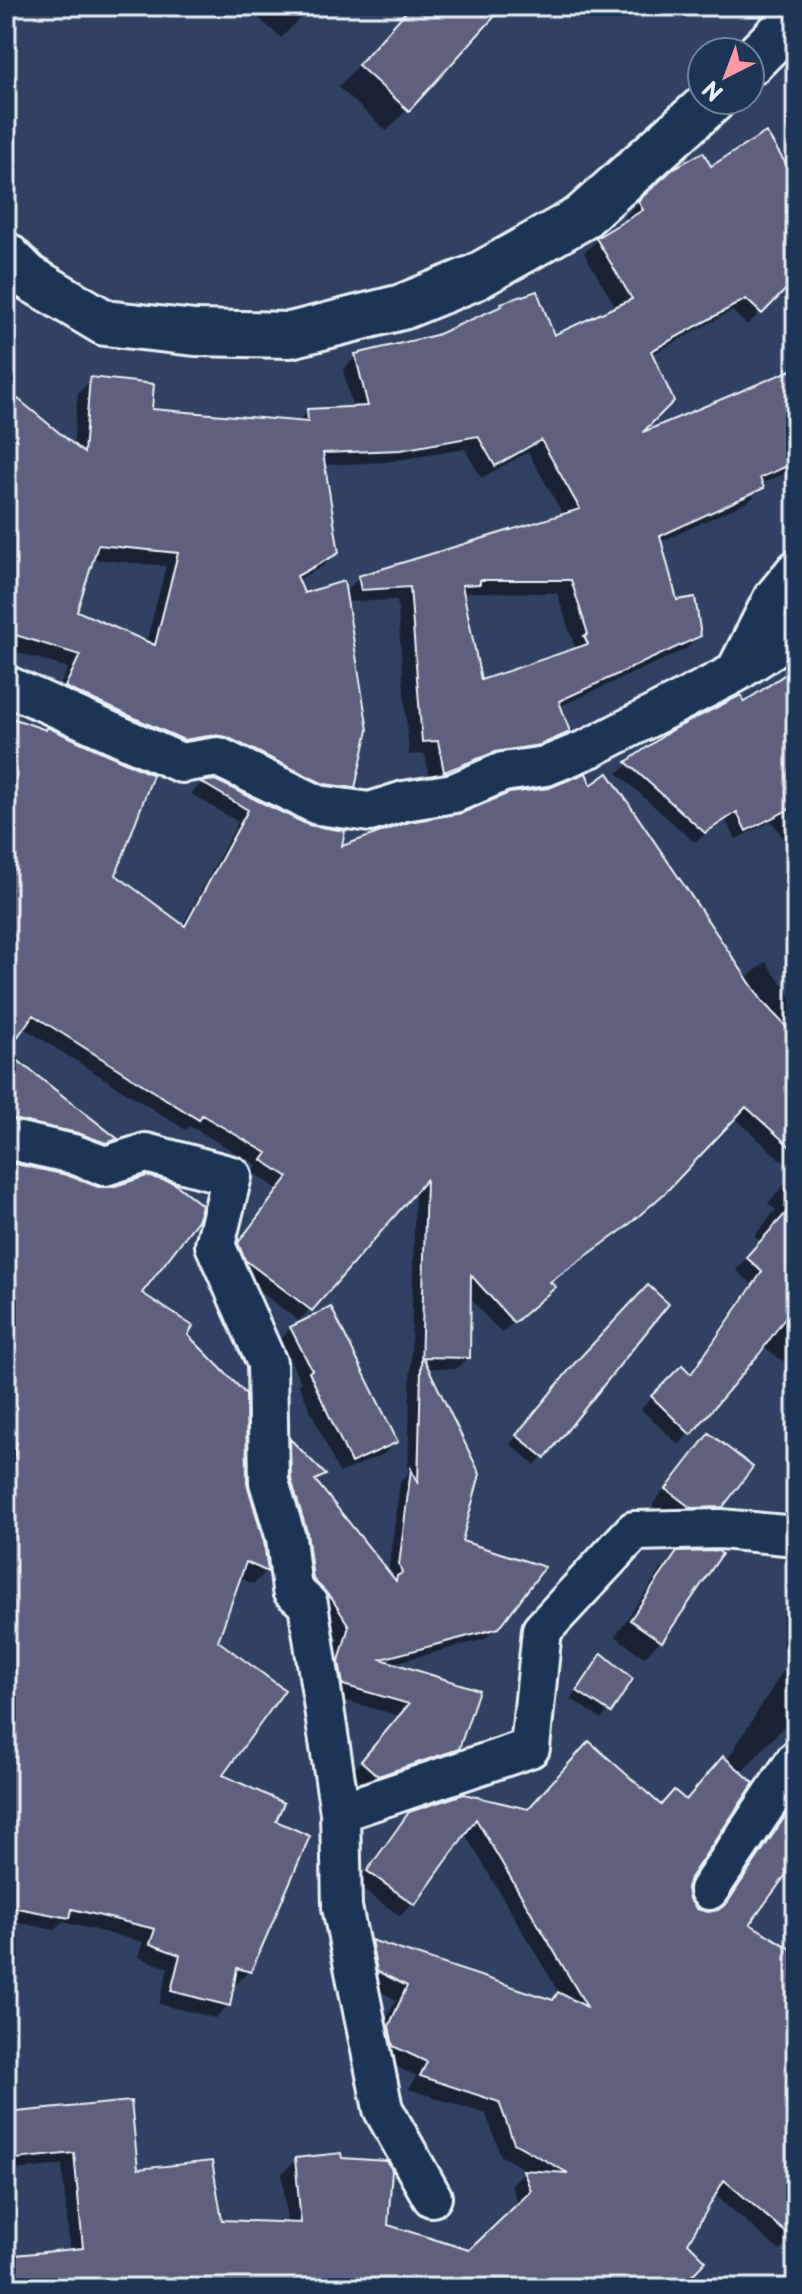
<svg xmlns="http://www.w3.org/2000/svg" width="802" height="2294" font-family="'Playpen Sans',sans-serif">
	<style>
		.shadow { fill: #0007; fill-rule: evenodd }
		.building { fill: #5e5e80; stroke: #e8f1f8; stroke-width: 2; fill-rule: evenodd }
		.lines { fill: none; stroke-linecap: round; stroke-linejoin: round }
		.minor-casing { stroke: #e8f1f8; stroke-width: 44 }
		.tertiary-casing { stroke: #e8f1f8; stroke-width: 50 }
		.minor { stroke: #1d3557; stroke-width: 38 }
		.tertiary { stroke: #1d3557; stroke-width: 44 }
	</style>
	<rect width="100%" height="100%" fill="#304163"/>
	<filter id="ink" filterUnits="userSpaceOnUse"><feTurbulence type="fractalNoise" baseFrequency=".0125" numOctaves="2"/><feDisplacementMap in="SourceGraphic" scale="16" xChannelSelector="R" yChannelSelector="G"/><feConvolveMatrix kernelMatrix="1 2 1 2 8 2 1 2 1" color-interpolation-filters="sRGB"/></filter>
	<g filter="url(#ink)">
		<path class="shadow" d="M245 6H312L281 38Z
			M412 6H502L387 131 338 87Z
			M796 157V298L786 287 747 325 732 311 651 355 635 437 796 370V469L760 484 762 488 749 501 660 542 676 602 699 636 686 649 559 707 568 732 555 745 431 785 425 754 409 755 397 600 345 602 353 787 339 800 170 753 53 701 68 668 6 649V391L73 446 78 393 91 380 149 411 296 423 308 411 353 409 343 370 356 356 437 337 496 310 502 305 553 338 616 308 584 253 597 240 628 221 625 216 639 202 710 169 786 167ZM465 449 481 478 528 452 564 516 359 578 344 594 303 595 296 581 323 566 337 552 323 465 386 462ZM92 559 166 566 146 643 75 612ZM468 592 557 593 575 648 572 652 480 683 464 597Z
			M796 669V858L772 821 736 839 726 821 694 842 617 773 671 733 744 705Z
			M6 733 114 875 182 926 238 822 191 794 201 784 214 782 339 849 590 788 746 978 766 962 796 1004V1370L761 1345 679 1445 641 1409 682 1367 689 1375 752 1284 736 1270 761 1242 754 1236 776 1210 768 1203 795 1173 734 1117 652 1204 611 1239 549 1284 541 1299 501 1333 469 1297 468 1357 456 1369 427 1368 460 1542 498 1626 485 1639 390 1664 457 1748 445 1760 366 1786 351 1773 400 1716 332 1697 328 1674 338 1638 320 1610 302 1591 280 1452 290 1442 323 1475 315 1483 388 1574 400 1482 408 1474 415 1189 299 1321 234 1271 228 1256 278 1189 252 1172 257 1165 190 1126 186 1130 22 1027 6 1050Z
			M6 1054 115 1139 104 1150 8 1130 15 1113 6 1109Z
			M6 1201 139 1293 185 1336 245 1483 262 1543 266 1572 253 1584 238 1577 216 1642 220 1776 273 1822 249 1971 236 1984 232 1983 228 2005 215 2018 159 2004 168 1968 138 1957 143 1942 63 1922 55 1930 14 1922 6 1934Z
			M666 1304 535 1465 510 1444 566 1374Z
			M291 1328 395 1442 384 1454 339 1473 299 1385 301 1382 280 1340Z
			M709 1436 721 1506 705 1522 675 1523 652 1505 693 1452Z
			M678 1554H720L660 1641 644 1657 615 1636 661 1570Z
			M796 1650V1713L740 1774 685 1888 687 1900 695 1909 707 1914 718 1912 796 1796V1857L747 1925 796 1954V2230L793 2238 780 2251 714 2194 685 2243 677 2288H6V2254V2258L70 2251 62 2165 6 2171V2111L21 2110V2114L136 2171 220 2222 287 2224 282 2173 296 2160 386 2227 470 2252 519 2205 511 2185 526 2170 501 2156 486 2114 409 2089 416 2076 380 2059 376 2040 396 2000 365 1983 359 1955 372 1942 551 2001 559 1993 464 1832 413 1903 400 1916 356 1885 396 1827 410 1814 660 1807 685 1802 726 1762Z
			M602 1656 609 1711 601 1719 571 1699Z"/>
		<path class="building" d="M411 6H504L409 111 358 65Z
			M766 132 796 180V279L762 314 746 299 651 351 674 401 643 432 796 368V462L760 478 764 488 660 536 677 600 695 597 701 636 559 701 570 732 540 745 495 752 444 772 438 741 422 742 410 587 361 590 358 576 580 509 541 440 495 466 478 436 401 450 323 453 339 553 297 576 304 593 344 581 368 730 355 788 324 784 227 737 214 735 184 740 65 687 80 655 6 632V389L84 453 90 377 154 384 152 409 308 422 307 409 368 406 355 354 436 335 502 306 501 303 537 291 554 335 632 299 596 238 643 210 638 201 674 168 703 152 711 166ZM98 545 178 553 155 645 77 611ZM480 580H571L588 634 584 636 588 644 481 680 462 585 480 584Z
			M796 667V806L746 831 737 812 705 833 626 762 670 731 741 695 744 702Z
			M6 716 46 730 47 727 153 775 116 875 185 926 248 810 201 782 215 780 308 825 345 831 342 846 409 822 462 813 509 793 549 788 586 773 591 785 608 773 763 1002 796 1037V1152L746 1107 666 1192 625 1228 550 1282 556 1287 514 1323 471 1275 470 1358 423 1357 480 1474 462 1541 545 1567 499 1628 381 1659 479 1690 459 1749 378 1776 361 1761 409 1704 343 1685 339 1661 349 1626 332 1599 313 1579 307 1532 291 1479 290 1439 326 1475 315 1480 396 1581 397 1576 402 1573 399 1565 411 1469 418 1484 426 1180 312 1311 245 1260 238 1243 288 1177 262 1160 267 1153 202 1115 199 1120 33 1015 7 1052 118 1139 106 1143 78 1133 6 1118Z
			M6 1162 67 1175 98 1187H112L147 1176 174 1183 202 1205 198 1220 142 1293 193 1326 188 1335 246 1394 247 1483 264 1542 268 1572 246 1562 218 1641 285 1690 223 1775 284 1803 276 1821 310 1836 251 1972 237 1968 230 2006 171 1991 180 1955 150 1944 155 1929 72 1909 70 1918 6 1906V1486L17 1443 6 1439Z
			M796 1202V1302L760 1353 691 1435 651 1396 682 1365 691 1374 762 1272 746 1257Z
			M648 1285 669 1304 545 1458 516 1435 574 1364Z
			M331 1307 398 1442 351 1463 309 1372 312 1370 290 1327Z
			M709 1433 753 1467 723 1507 691 1508 666 1489Z
			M719 1551 722 1554 662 1642 630 1620 677 1552Z
			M602 1653 633 1679 611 1713 577 1691Z
			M589 1741 661 1805 674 1790 686 1800 723 1756 754 1783 690 1878 687 1888 689 1899 697 1909 708 1912 718 1910 727 1903 788 1812 796 1819V1861L750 1924 796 1952V2241L724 2180 688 2243 706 2261 680 2288H6V2256L83 2248 74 2153 6 2160V2113L131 2101 138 2169 212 2161 222 2220 301 2223 295 2158 341 2153 342 2158 387 2161 392 2170 388 2225 469 2250 531 2191 523 2170 568 2173 514 2143 499 2102 420 2076 427 2062 393 2046 389 2026 407 1986 377 1971 371 1940 553 2000 558 1992 587 2007 476 1819 415 1905 367 1871 409 1812 464 1794 528 1809Z"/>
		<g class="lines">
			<g class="minor-casing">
				<path id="minor" d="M735 673 773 598 796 570
					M6 685 181 763 218 757 318 805 370 812 404 801 454 793 503 772 546 766 590 748 735 673 796 633
					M6 1139 73 1154 105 1166 146 1153 232 1176 215 1245 267 1363 269 1482 286 1538 292 1590 308 1604 340 1812 342 1907 383 2109 432 2197
					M340 1812 530 1748 542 1630 634 1531 721 1529 796 1536
					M709 1890 796 1760"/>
			</g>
			<g class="tertiary-casing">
				<path id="tertiary" d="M750 63 796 17
					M6 255 28 277 105 323 195 333 290 335 402 307 476 277 581 218 713 100"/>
			</g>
			<use href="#minor" class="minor"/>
			<use href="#tertiary" class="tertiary"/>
		</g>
	</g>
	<rect width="802" height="2294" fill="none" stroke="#1d3557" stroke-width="32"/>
	<rect x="16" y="16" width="770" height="2262" fill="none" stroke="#e8f1f8" stroke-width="3" filter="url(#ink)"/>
	<g transform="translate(726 76) rotate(222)"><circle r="38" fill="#1d3557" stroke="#6e8097" stroke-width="2"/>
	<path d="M0-6L14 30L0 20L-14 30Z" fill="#ff9aa2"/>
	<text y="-12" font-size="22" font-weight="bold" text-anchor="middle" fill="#e8f1f8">N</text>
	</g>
</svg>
